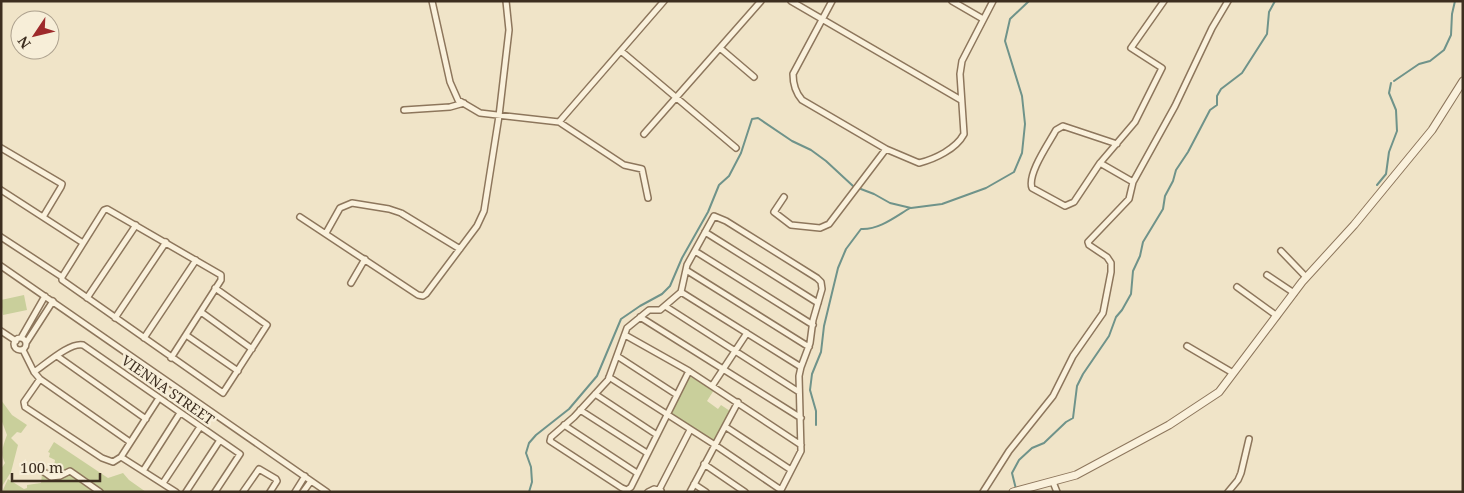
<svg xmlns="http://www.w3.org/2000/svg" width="1464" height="493" font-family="'Noto Serif',serif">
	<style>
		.green { fill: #c9cf9b }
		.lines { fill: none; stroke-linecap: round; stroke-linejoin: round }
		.stream { stroke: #6f938a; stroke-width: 2 }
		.minor-casing { stroke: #8d765c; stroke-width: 8 }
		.tertiary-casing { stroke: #8d765c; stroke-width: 9 }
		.minor { stroke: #faf1dc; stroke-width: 5 }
		.tertiary { stroke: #faf1dc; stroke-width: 7 }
		.labels { text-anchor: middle; stroke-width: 5; stroke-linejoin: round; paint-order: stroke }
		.street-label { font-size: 14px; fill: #3d2e20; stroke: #f7eed8 }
	</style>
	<rect width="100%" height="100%" fill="#f0e4c8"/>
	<path class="green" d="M24 295 27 310 3 315 1 300Z
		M689 376 714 390 707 401 718 409 721 405 730 411 714 442 670 414Z
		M1 400 12 415 27 425 21 433 17 432 11 438 18 445 11 472 1 488V469L5 463C0 454 3 445 7 435L1 419Z
		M54 442 108 478 123 473 129 480 146 492H2L8 479 24 489 27 488V485L41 483 42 474 51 472 54 466 55 460 49 457 50 453 48 452Z"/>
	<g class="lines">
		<path class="stream" d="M1394 81 1419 64 1430 61 1444 50 1451 35 1452 14 1455 1
			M1377 185 1386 174 1389 152 1397 131 1396 110 1389 93 1391 83
			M816 425V411L810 390 812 374 821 352 824 326 838 268 846 249 861 229C879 230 895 217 910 208
			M1016 489 1012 473 1019 460 1032 448 1044 443 1066 422 1073 418 1077 386 1083 374 1109 336 1116 317 1122 310 1131 294 1133 271 1140 256 1143 242 1163 209 1165 196 1173 181 1176 170 1188 152 1210 110 1217 105V96L1221 89 1242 73 1267 34 1269 12 1275 1
			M529 492 532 482 531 467 526 453 529 443 536 435 569 409 597 376 621 319 640 306 662 294 670 286 682 258 708 212 719 185 729 176 741 153 752 119 758 118 792 141 811 150 826 161 853 186 874 194 890 203 911 208 942 204 986 188 1014 172 1022 153 1025 124 1022 96 1005 41 1010 19 1029 1"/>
		<g class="minor-casing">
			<path id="minor" d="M432 1 450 82 458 100 480 113 559 122 624 165 642 169 648 198
				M791 1 961 100
				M832 1 793 74C793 84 795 92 802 100L886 149 919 163C935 159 956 149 964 134L960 74 962 61 993 1
				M952 1 983 19
				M720 48 754 77
				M621 51 736 148
				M404 110 450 107 464 103
				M559 122 664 1
				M644 134 761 1
				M1 148 62 184 61 187 43 217
				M1100 163 1074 202 1065 206 1032 188C1027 174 1049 143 1056 130L1063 126 1117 144
				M1133 182 1100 163 1135 122 1162 68 1131 48 1164 1
				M1 190 83 243
				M784 197 774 212 791 225 820 228 829 224 886 149
				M300 217 418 295 423 296 426 294 477 226 484 211 499 116 509 30 506 1
				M705 232 818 303
				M326 233 340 208 352 203 389 209 401 213 460 249
				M1 237 62 277
				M695 251 813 325
				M1281 251 1306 277
				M1 266 327 492
				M686 270 809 347
				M1267 275 1294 293
				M351 283 365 259
				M1237 287 1277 316
				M681 292 801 367
				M87 298 136 225
				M665 306 799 392
				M201 312 252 349
				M640 317 801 418
				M115 318 166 242
				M1 331 16 341
				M186 335 238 371
				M625 335 689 371 801 445
				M21 338 45 296
				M144 338 196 260
				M14 344a6 6 0 1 1 12 0a6 6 0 1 1-12 0Z
				M26 343 53 301
				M1187 346 1233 373
				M23 350 34 372 40 379 130 442
				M57 356 146 419
				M617 356 677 395
				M171 358 221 280V275L107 209 104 210 62 277V280L223 393 267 325 215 288
				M689 371 631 487 627 490 622 488 550 441 551 437 574 417 608 380 627 328 649 310H660L681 292 687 265 714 216 726 221 817 278 821 282 822 289 813 320 810 343 801 367 799 376 801 451 780 492
				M34 372C46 364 70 342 83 345L240 454 215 492
				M609 377 715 445 781 490
				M40 379 24 402 25 407 102 458 113 462 121 457 159 398
				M712 386 747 333
				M595 394 657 435
				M580 410 647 453
				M564 425 637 473
				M726 427 791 470
				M121 457 176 492
				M704 464 745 492
				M37 467 51 477 60 476 70 471 100 492
				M143 471 180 413
				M1053 482 1057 492
				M163 483 200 427
				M694 484 706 492
				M659 490 690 430
				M186 492 220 440
				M243 492 259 469 276 479 277 481 270 492
				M295 492 305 476
				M303 492 311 481
				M648 492 654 489 661 491
				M690 492 738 402
				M983 492 1009 451 1053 396 1073 356 1103 313 1111 272V263L1107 257 1089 245 1088 242 1129 199 1133 182 1175 106 1212 28 1228 1
				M1228 492 1238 480 1241 473 1249 439"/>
		</g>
		<g class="tertiary-casing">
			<path id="tertiary" d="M1013 492 1076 475 1169 425 1219 392 1302 282 1354 225 1432 130 1463 81"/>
		</g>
		<use href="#minor" class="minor"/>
		<use href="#tertiary" class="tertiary"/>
	</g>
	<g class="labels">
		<g class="street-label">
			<text transform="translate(168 390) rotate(35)" y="5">VIENNA STREET</text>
		</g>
	</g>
	<rect width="1464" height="493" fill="none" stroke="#3d2e20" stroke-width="5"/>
	<g transform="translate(35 35) rotate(235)"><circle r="24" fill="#f7eed8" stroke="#ada18e"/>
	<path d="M0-4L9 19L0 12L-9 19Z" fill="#9e2a2b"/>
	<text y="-8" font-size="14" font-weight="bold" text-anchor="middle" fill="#3d2e20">N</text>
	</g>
	<path d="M12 473v8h88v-8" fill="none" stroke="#3d2e20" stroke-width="2.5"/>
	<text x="20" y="473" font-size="15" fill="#3d2e20" stroke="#f7eed8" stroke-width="4" paint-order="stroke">100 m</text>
</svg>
